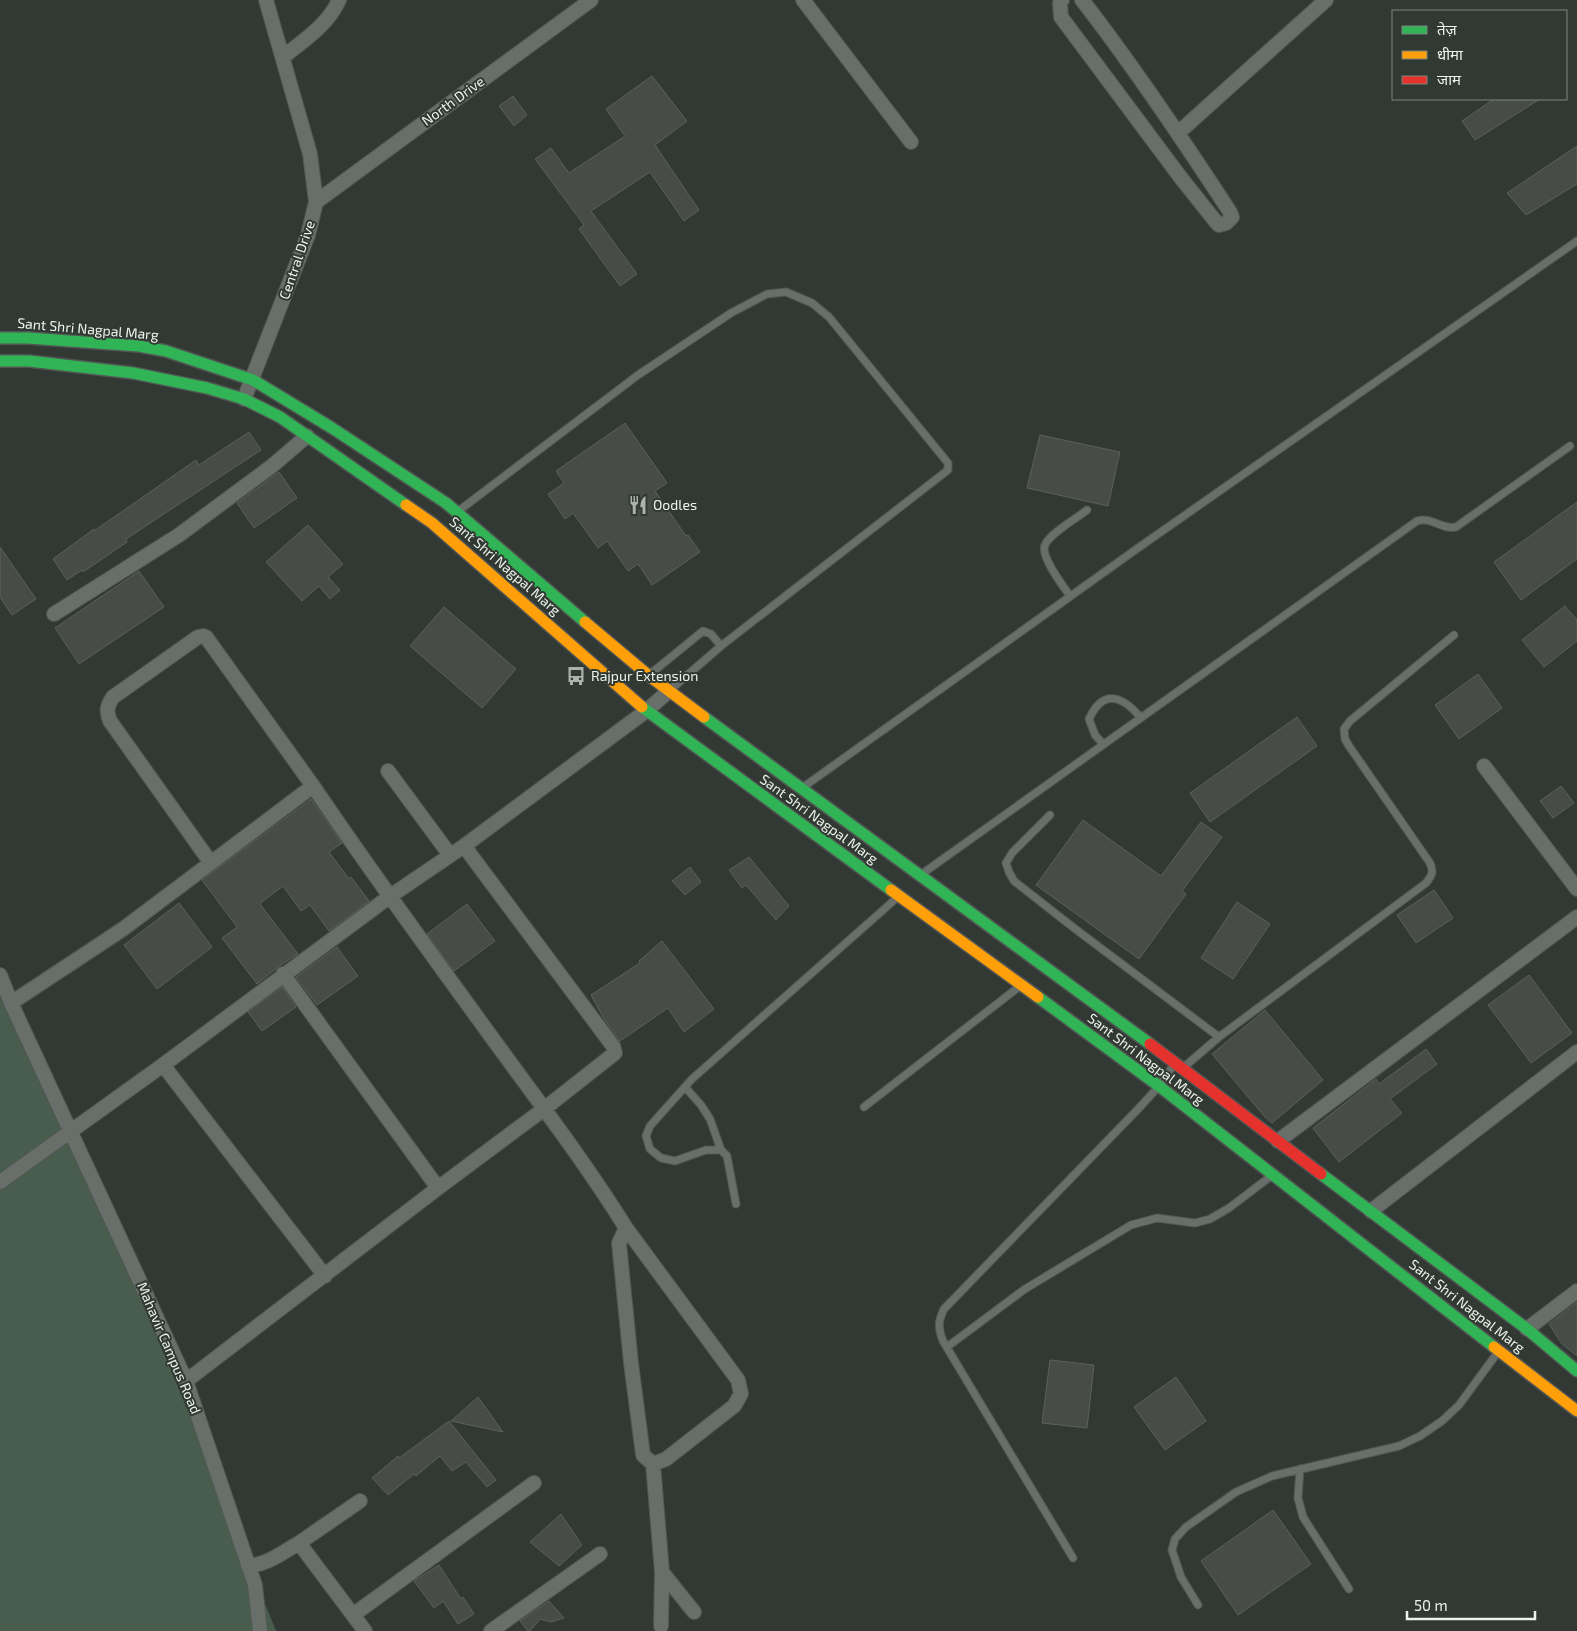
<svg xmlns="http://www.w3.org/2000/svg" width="1577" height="1631" font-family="'Exo 2','Noto Sans Devanagari',sans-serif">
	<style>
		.green { fill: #485d4e }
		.building { fill: #474c49; stroke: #5b605c }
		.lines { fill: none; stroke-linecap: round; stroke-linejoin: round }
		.lane-casing { stroke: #515653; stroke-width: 9 }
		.street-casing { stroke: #515653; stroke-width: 16 }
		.fast-casing { stroke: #515653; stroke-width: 14 }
		.slow-casing { stroke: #515653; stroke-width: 14 }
		.jam-casing { stroke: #515653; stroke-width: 14 }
		.lane { stroke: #686e6a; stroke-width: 7 }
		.street { stroke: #686e6a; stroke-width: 14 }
		.fast { stroke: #30b455; stroke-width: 11 }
		.slow { stroke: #ff9f0a; stroke-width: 11 }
		.jam { stroke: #e5322d; stroke-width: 11 }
		.labels { text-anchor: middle; stroke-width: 4; stroke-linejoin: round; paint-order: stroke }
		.street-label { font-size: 14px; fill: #ecf3ed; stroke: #303a33 }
		.poi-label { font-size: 14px; fill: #ecf3ed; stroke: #303a33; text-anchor: start }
	</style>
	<rect width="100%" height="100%" fill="#323834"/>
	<path class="green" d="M0 985 170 1367 276 1631H0Z"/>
	<path class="building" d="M652 76 687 121 655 145 699 210 684 221 650 172 591 211 637 274 620 286 579 229 584 225 535 159 551 148 569 173 625 136 606 109Z
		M513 96 527 115 514 126 499 106Z
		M1494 99H1540L1475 140 1462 121Z
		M1577 146V184L1526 215 1507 193Z
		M625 423 667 483 655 491 686 536 688 535 700 552 652 585 638 564 628 571 607 541 598 548 573 513 565 519 548 494 564 483 556 471Z
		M249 432 261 450 126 539 127 542 83 572 82 570 67 580 53 559 94 529V531L196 460 199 465Z
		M1040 435 1120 452 1108 506 1027 488Z
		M279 472 297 498 254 528 237 503Z
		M1577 502V559L1521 600 1494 562Z
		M308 525 343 564 328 577 340 590 330 599 319 586 302 601 266 562Z
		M0 547 36 599 12 615 0 597Z
		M139 571 164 607 79 664 55 628Z
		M1565 606 1577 620V641L1544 667 1522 640Z
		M444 607 516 669 482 708 410 646Z
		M1478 674 1502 708 1459 739 1435 705Z
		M1297 717 1317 746 1210 822 1190 793Z
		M1561 786 1574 803 1553 818 1540 801Z
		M311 799 342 843 329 852 349 879 351 877 369 901 329 931 310 905 301 911 283 886 262 902 260 904 298 954 278 967 257 984 222 938 237 927 202 880Z
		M1083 820 1161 876 1201 822 1222 837 1182 891 1186 894 1139 959 1036 885Z
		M749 857 789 906 776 920 746 885 742 888 729 870Z
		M690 867 701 882 685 895 672 881Z
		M1434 890 1453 918 1416 943 1397 915Z
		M1237 902 1270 924 1233 979 1201 958Z
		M179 903 212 947 157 989 124 945Z
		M467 904 495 941 454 971 427 934Z
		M662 941 714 1009 684 1032 668 1008 620 1041 604 1019 591 995 640 963 639 961Z
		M337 947 358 976 317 1005 296 977Z
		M1529 975 1572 1033 1531 1063 1488 1005Z
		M282 987 296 1007 262 1031 248 1012Z
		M1265 1010 1323 1080 1272 1123 1264 1116 1212 1054Z
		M1426 1049 1437 1064 1390 1099 1402 1113 1339 1162 1313 1128 1376 1079 1379 1084Z
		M1577 1302V1356L1562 1344 1549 1324Z
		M1050 1360 1094 1365 1087 1428 1042 1423Z
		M1176 1377 1206 1421 1165 1450 1134 1407Z
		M478 1397 503 1432 451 1421Z
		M449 1421 496 1480 487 1487 466 1462 452 1471 440 1456 416 1476 414 1474 388 1495 372 1478 398 1456 399 1458Z
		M1273 1510 1311 1564 1238 1615 1201 1561Z
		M561 1514 582 1545 559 1566 530 1542Z
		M439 1565 461 1599 463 1597 474 1614 458 1624 443 1601 434 1608 414 1581Z
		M549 1601 564 1618 551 1622 540 1619 530 1631H528L520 1621Z"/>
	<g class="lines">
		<g class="lane-casing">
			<path id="lane" d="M457 512 638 375 731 313 767 294 786 292 812 303 829 317 948 463V470L721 646 669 691
				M1070 596C1063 586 1040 556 1045 545 1049 534 1077 518 1087 510
				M649 675 703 631 711 634 721 646
				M1103 744 1095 735 1089 719C1103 689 1122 695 1141 718
				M802 788 1138 548 1577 241
				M1050 815 1012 853 1006 863 1009 872 1014 881 1074 928 1219 1037
				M919 876 1417 521C1431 516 1442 530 1456 527L1570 446
				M1184 1067 1219 1037 1426 883C1432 875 1434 872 1430 863L1349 746 1345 739 1344 729 1350 721 1454 635
				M685 1087 701 1105 710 1119 721 1150
				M864 1107 1020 986
				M736 1204 727 1156 721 1150H706L675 1161 661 1158 650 1149 646 1136 650 1126 692 1079 899 896
				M947 1347 1025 1289 1131 1225 1157 1218 1195 1223 1210 1219 1229 1208 1271 1176
				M1300 1469 1298 1498 1303 1517 1349 1589
				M1073 1558 943 1341C938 1328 938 1321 944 1309L1141 1106 1159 1086 1175 1063
				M1198 1605 1181 1577 1172 1550 1175 1539 1186 1527 1236 1492 1272 1476 1399 1446 1420 1436 1442 1421 1459 1405 1498 1352"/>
		</g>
		<g class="street-casing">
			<path id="street" d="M803 0 911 142
				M1062 0 1060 3 1061 17 1181 178 1216 222 1219 225 1226 223 1232 217 1230 212C1183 140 1135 68 1082 0
				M283 57C303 41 328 25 339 0
				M1178 133 1326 0
				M316 202 591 0
				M244 399 308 235 316 202 310 154 266 0
				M54 614 179 535 272 466 307 436
				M1484 766 1577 889
				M388 771 450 855
				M211 863 110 721C106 711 107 706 113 697L198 637 203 636 206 637 313 786
				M283 974 438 1188
				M0 975 11 1003 186 1381 255 1585 260 1631
				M11 1003 123 929 313 786C371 872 432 955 493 1039 538 1101 585 1162 626 1228L619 1243 631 1363 643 1455 653 1464 662 1572 694 1612
				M163 1065 325 1276
				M1278 1141 1577 917
				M0 1182 163 1065 389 897 464 846 646 711 669 691
				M1371 1211 1577 1052
				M626 1228 738 1380 741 1394 734 1406 666 1459 653 1464
				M1527 1329 1577 1291
				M186 1381 438 1188 544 1109 615 1053 613 1046 464 846
				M299 1543 360 1501
				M248 1566C267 1565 283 1552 299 1543L365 1631
				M353 1615 534 1483
				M661 1626 662 1572
				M491 1631 600 1554"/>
		</g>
		<g class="fast-casing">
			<path id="fast" d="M0 338H28L139 346 166 351 253 380 332 428 446 503 585 622
				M0 361H29L133 373 207 388 244 399 280 417 406 505
				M642 707 891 890
				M704 717 1150 1044
				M1038 997 1159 1086 1494 1347
				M1321 1174 1527 1329 1577 1371"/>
		</g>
		<g class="slow-casing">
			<path id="slow" d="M406 505 432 523 642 707
				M585 622 648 675 704 717
				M891 890 1038 997
				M1494 1347 1577 1411"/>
		</g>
		<g class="jam-casing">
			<path id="jam" d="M1150 1044 1321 1174"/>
		</g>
		<use href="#lane" class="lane"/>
		<use href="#street" class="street"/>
		<use href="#fast" class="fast"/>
		<use href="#slow" class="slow"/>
		<use href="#jam" class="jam"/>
	</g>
	<defs>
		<g id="restaurant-bare" transform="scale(1.5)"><path d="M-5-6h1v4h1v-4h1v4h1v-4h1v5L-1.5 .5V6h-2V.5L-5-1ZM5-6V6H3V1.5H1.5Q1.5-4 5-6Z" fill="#abb2ac" stroke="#303a33" stroke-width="2.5" paint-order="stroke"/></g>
		<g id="bus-bare" transform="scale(1.5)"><path d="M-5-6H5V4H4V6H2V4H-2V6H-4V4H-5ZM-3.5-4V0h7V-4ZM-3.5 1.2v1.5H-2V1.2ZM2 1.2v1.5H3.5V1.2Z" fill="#abb2ac" stroke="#303a33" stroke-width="2.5" paint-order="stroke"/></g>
	</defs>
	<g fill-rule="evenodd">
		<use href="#restaurant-bare" x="638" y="505"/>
		<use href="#bus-bare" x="576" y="676"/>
	</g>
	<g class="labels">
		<g class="street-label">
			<text transform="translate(453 101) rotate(-36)" y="5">North Drive</text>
			<text transform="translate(297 260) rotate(-71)" y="5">Central Drive</text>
			<text transform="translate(88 329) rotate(5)" y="5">Sant Shri Nagpal Marg</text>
			<text transform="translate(505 566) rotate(41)" y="5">Sant Shri Nagpal Marg</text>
			<text transform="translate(819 819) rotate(36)" y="5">Sant Shri Nagpal Marg</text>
			<text transform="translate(1146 1059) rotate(37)" y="5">Sant Shri Nagpal Marg</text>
			<text transform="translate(1467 1306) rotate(38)" y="5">Sant Shri Nagpal Marg</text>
			<text transform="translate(169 1348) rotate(67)" y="5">Mahavir Campus Road</text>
		</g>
		<g class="poi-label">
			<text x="653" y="510">Oodles</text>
			<text x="591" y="681">Rajpur Extension</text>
		</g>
	</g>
	<rect x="1392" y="10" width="175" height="90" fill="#303a33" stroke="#7b847d"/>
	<rect x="1402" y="26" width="25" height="8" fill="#30b455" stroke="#7b847d"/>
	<text x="1437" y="35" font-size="15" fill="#ecf3ed">तेज़</text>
	<rect x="1402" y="51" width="25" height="8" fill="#ff9f0a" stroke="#7b847d"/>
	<text x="1437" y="60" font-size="15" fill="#ecf3ed">धीमा</text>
	<rect x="1402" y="76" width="25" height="8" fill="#e5322d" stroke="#7b847d"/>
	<text x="1437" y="85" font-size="15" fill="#ecf3ed">जाम</text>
	<path d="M1407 1611v8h128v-8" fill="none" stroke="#ecf3ed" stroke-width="2.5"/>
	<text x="1414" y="1611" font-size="15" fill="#ecf3ed" stroke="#303a33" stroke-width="4" paint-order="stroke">50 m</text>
</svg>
